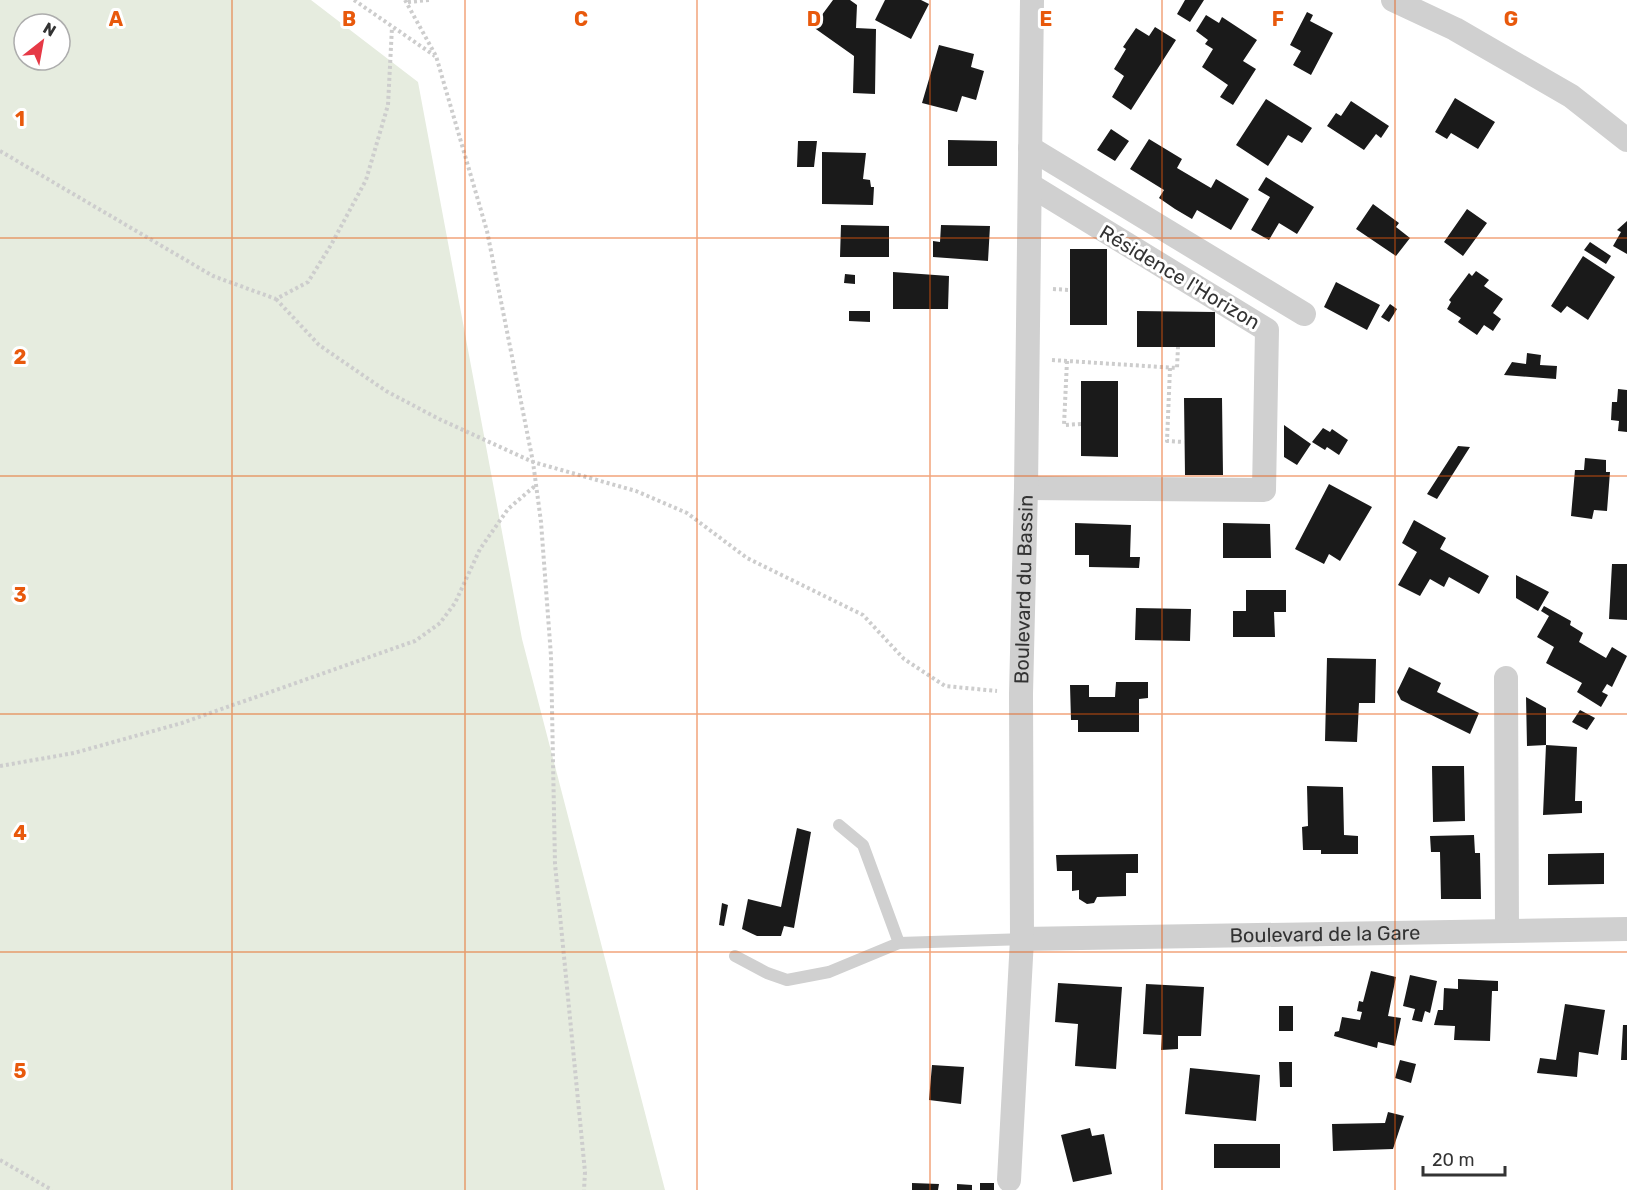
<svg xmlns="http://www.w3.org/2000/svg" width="1627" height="1190" font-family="Rubik,sans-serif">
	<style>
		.green { fill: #e6ecdf; fill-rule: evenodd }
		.building { fill: #1a1a1a }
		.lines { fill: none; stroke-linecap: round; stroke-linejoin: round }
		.path { stroke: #cdcdcd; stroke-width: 4; stroke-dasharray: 3 3; stroke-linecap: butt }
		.lane { stroke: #d0d0d0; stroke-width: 12 }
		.street { stroke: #d0d0d0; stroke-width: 24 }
		.grid { fill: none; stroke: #e8590c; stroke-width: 1.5; stroke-opacity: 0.55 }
		.labels { text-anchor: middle; stroke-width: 6; stroke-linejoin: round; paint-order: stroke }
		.street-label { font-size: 20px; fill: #333; stroke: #fff }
		.grid-label { font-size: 20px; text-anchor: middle; font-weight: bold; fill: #e8590c; stroke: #fff; stroke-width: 6; stroke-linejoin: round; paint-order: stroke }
	</style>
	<rect width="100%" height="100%" fill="#fff"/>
	<path class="green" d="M0 0H311L418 82 522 639 665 1190H0ZM24 24H60V60H24Z"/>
	<path class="building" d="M833 0H850L857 5 856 28 876 29 875 94 853 93 854 56 813 27Z
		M885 0H921L929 4 911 39 875 20Z
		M1185 0H1204L1190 22 1177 14Z
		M1307 12 1313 15 1310 21 1333 33 1311 75 1293 65 1301 51 1290 45Z
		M1206 15 1219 23 1222 17 1257 40 1243 61 1256 69 1233 105 1220 97 1228 85 1202 67 1213 49 1205 44 1208 40 1196 31Z
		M1155 27 1176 40 1131 110 1112 97 1124 76 1114 69 1126 49 1123 47 1136 28 1149 36Z
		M939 45 974 54 971 67 984 71 976 100 962 96 957 112 922 103Z
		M1455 98 1495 122 1478 149 1451 133 1447 139 1435 132Z
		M1266 99 1312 128 1302 143 1288 135 1268 166 1236 145Z
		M1351 101 1389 126 1381 138 1376 134 1364 150 1327 126 1336 113 1341 116Z
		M1111 129 1129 141 1115 161 1097 150Z
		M1149 139 1182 159 1177 168 1211 188 1216 179 1249 199 1231 230 1197 210 1192 219 1175 209 1159 198 1164 190 1130 169Z
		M948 140 997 141V166H948Z
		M798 141H817L814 167H797Z
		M822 152 866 153 863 179 870 180 871 187H874L873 205 822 204Z
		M1266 177 1314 207 1297 234 1279 223 1269 240 1251 230 1270 197 1258 190Z
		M1373 204 1399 223 1396 227 1410 238 1396 256 1356 229Z
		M1467 209 1487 223 1463 256 1444 242Z
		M1627 221V254L1613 246 1621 232 1617 230Z
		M841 225 889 226V257H840Z
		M941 225 990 226 988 261 933 257V241L940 242Z
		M1590 242 1611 256 1606 264 1584 250Z
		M1070 249H1107V325H1070Z
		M1583 256 1615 277 1588 320 1567 306 1561 313 1551 306Z
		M1476 271 1489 280 1484 286 1503 299 1493 313 1501 319 1493 331 1484 325 1477 335 1458 322 1461 318 1447 309 1451 302 1449 300 1469 273 1472 276Z
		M893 272 949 276 948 309H893Z
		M845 274 855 275V284L844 283Z
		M1336 282 1380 305 1367 330 1324 307Z
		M1390 304 1397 309 1389 322 1381 317Z
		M849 311H870V322L849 321Z
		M1137 311 1215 312V347H1137Z
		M1527 353 1541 355 1540 365 1557 366 1556 379 1504 375 1512 362 1526 364Z
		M1081 381H1118V457L1081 456Z
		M1618 389 1627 390V432L1618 431 1619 421 1611 420 1612 402H1617Z
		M1184 398H1222L1223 475H1185Z
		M1284 425 1311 444 1297 465 1284 457Z
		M1323 428 1330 432 1332 429 1348 440 1339 455 1327 447 1325 450 1312 442Z
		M1458 446 1470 447 1437 499 1427 494Z
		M1585 458 1606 460V472H1610L1607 511 1594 510 1592 519 1571 516 1575 470H1584Z
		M1329 484 1372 507 1340 561 1329 554 1324 564 1295 549Z
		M1414 520 1446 538 1440 549 1489 576 1479 594 1449 577 1444 587 1430 579 1420 596 1398 585 1417 552 1402 543Z
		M1075 523 1131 525 1130 557H1140L1139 568 1089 567V555H1075Z
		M1223 523 1270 524 1271 558H1223Z
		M1612 564H1627V620L1609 619Z
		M1516 575 1549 592 1538 611 1516 598Z
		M1246 590H1286V612H1274L1275 637H1233V611H1246Z
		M1544 606 1571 621 1570 625 1583 633 1579 642 1606 658 1612 647 1627 656 1612 687 1607 684 1602 692 1608 695 1601 707 1577 692 1582 683 1546 663 1554 647 1537 637 1549 616 1541 611Z
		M1136 608 1191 609 1190 641 1135 640Z
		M1327 658 1376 659 1375 703H1359L1357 742 1325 741Z
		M1409 667 1441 683 1437 692 1479 713 1470 734 1401 700 1397 692Z
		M1116 682H1148V698L1139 699V732H1078V720H1071L1070 685H1089V697H1115Z
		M1526 697 1546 708V745L1527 746Z
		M1580 710 1595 718 1587 730 1572 722Z
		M1546 745 1577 747 1575 801H1582V813L1543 815Z
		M1432 766H1464L1465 821 1433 822Z
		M1307 786 1343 787 1344 835 1358 836V854H1321V850H1303L1302 827 1308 826Z
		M797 828 811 832 794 928 784 926 781 936H757L742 929 748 899 781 907Z
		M1474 835 1475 853H1480L1481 899H1441L1440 852H1431L1430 836Z
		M1604 853V884L1548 885V854Z
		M1138 854V873H1126V896L1097 897 1094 903 1087 904 1079 899V890L1072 891V871H1057L1056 855Z
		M722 903 728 905 724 926 719 925Z
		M1371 971 1396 977 1388 1016 1401 1018 1395 1046 1378 1042 1377 1048 1334 1036 1335 1032 1339 1031 1342 1017 1360 1020 1362 1012 1357 1011 1359 1001 1363 1002Z
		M1410 975 1437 981 1430 1013 1425 1011 1422 1022 1412 1020 1415 1009 1403 1006Z
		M1458 979 1498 981V991H1492L1490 1041 1454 1040 1455 1026 1434 1025 1438 1010H1443L1444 988 1458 989Z
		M1058 983 1122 987 1116 1069 1075 1066 1078 1024 1055 1022Z
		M1146 984 1204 987 1201 1036H1178V1049L1161 1050 1162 1035 1143 1034Z
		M1565 1004 1605 1010 1598 1055 1579 1052 1577 1077 1537 1073 1540 1058 1556 1060Z
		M1279 1006H1293V1031H1279Z
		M1623 1025H1627V1060H1621Z
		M1400 1060 1416 1064 1411 1083 1395 1078Z
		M1279 1062H1292V1087H1280Z
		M932 1065 964 1067 961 1104 929 1100Z
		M1190 1068 1260 1075 1256 1121 1185 1114Z
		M1388 1112 1404 1116 1393 1149 1333 1151 1332 1124 1385 1123Z
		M1090 1128 1092 1136 1104 1134 1112 1174 1073 1182 1061 1135Z
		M1214 1144H1280V1168H1214Z
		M912 1183 939 1184 938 1190H912Z
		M980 1183H994V1190H980Z
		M957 1184 972 1185V1190H957Z"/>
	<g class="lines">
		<path class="path" d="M354 0 435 56
			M405 0 436 56 487 231 533 462 541 522 551 656 555 864 585 1172 584 1190
			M408 2 429 0
			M0 151 213 276 276 299 308 282 331 245 366 180 388 105 392 27
			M1053 289 1070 290
			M276 299 319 345 386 391 439 419 533 462 636 491 687 513 747 558 863 615 904 659 945 686 997 691
			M1052 360 1177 368 1178 347
			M1067 361 1064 425 1081 424
			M1170 368 1167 441 1184 442
			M0 766 74 753 182 723 415 641 440 623 455 603 480 549 508 509 536 485
			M0 1160 52 1190"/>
		<path class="lane" d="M839 825 863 845 899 943
			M735 956 767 973 787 980 829 972 899 943 1022 939"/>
		<g class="street">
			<path d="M1393 0 1455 29 1571 96 1627 140"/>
			<path d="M1030 148 1304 314"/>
			<path d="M1026 488 1264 490 1267 330 1030 185"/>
			<path d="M1506 678 1507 931"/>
			<path id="s1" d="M1022 939 1627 929"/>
			<path id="s2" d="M1009 1180 1022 939 1021 694 1026 488 1032 0"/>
		</g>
	</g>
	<path class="grid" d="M232 0V1190M465 0V1190M697 0V1190M930 0V1190M1162 0V1190M1395 0V1190M0 238H1627M0 476H1627M0 714H1627M0 952H1627"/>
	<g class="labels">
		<g class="street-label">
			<text transform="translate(1180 277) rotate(31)" y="7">Résidence l'Horizon</text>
			<text dy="7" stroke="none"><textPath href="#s2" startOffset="591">Boulevard du Bassin</textPath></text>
			<text dy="7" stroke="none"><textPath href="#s1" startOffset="303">Boulevard de la Gare</textPath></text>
		</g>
	</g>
	<g class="grid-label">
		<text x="116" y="26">A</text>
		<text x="349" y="26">B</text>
		<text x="581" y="26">C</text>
		<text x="814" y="26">D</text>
		<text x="1046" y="26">E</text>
		<text x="1278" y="26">F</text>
		<text x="1511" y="26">G</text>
		<text x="20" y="126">1</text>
		<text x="20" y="364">2</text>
		<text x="20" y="602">3</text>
		<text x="20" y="840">4</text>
		<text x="20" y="1078">5</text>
	</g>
	<g transform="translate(42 42) rotate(31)"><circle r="28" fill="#ffffff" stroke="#adadad" stroke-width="1.5"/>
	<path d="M0-4.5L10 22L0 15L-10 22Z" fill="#e63946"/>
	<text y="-9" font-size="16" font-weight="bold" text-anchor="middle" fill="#333333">N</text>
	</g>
	<path d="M1423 1166v9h82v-9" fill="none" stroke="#333333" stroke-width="3"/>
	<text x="1432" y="1166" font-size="18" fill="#333333" stroke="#ffffff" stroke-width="4.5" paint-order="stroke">20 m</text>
</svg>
